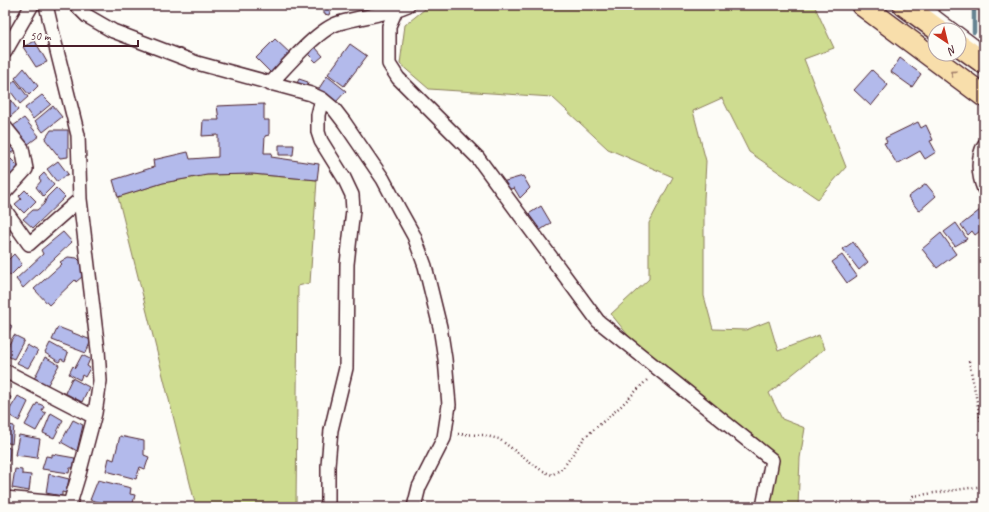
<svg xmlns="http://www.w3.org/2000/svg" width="989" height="512" font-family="Caveat,sans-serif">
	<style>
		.green { fill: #cedc90; stroke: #8c7e5e }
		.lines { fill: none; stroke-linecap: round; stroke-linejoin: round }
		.stream { stroke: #668492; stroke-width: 4.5 }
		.building { fill: #b3baeb; stroke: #4a1f2b }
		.service-casing { stroke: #4a1f2b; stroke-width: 9 }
		.minor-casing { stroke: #4a1f2b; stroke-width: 16 }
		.primary-casing { stroke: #4a1f2b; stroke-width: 24 }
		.path { stroke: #4a1f2b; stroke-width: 2.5; stroke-dasharray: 1 3; stroke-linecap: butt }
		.service { stroke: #fdfcf7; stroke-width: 6 }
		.minor { stroke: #fdfcf7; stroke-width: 13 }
		.primary { stroke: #f8deab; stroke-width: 21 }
		.oneway { stroke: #a17e6b }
	</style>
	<rect width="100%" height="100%" fill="#fdfcf7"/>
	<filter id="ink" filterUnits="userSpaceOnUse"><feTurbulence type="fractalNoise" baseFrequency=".025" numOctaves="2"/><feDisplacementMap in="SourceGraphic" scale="8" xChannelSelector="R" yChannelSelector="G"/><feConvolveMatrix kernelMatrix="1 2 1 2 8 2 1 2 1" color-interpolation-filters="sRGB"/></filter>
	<g filter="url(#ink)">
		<path class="green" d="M430 5H814L834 48 804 59 846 167 818 199 749 152 722 98 693 111 706 161 704 199V296L713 329 746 330 769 321 778 351 819 335 824 349 769 393 782 419 805 428 800 458 798 507H767L776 457 631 339 611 314 649 279V223L673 177 608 149 552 97 429 89 400 64 405 25Z
			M252 174 317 180 310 283 298 286 296 507H196L118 197 163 183 207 175Z"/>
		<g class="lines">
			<path class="stream" d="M974 5V32"/>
		</g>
		<path class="building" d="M306 5H332L329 15 324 14V10Z
			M275 39 292 55 272 74 256 58Z
			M35 41 47 62 36 67 23 47Z
			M350 44 367 56 344 86 328 74Z
			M315 47 323 56 316 62 309 55Z
			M900 58 921 74 912 87 891 72Z
			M24 68 38 86 29 95 15 78Z
			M872 70 888 85 871 106 854 90Z
			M327 76 346 91 336 102 318 90Z
			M299 79 308 82 307 87 296 85Z
			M15 80 28 97 20 104 8 88Z
			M5 93 18 110 10 117 5 110Z
			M42 95 51 104 33 119 25 108Z
			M264 104V120H269V135L265 136 264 153H272L271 157 319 164 317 180 252 174 207 175 163 183 118 197 113 180 154 167 153 160 188 152 190 159 218 157V135L202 136 203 120H219L217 106Z
			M53 106 62 117 43 132 35 121Z
			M24 118 39 136 27 145 13 126Z
			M918 122 921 128 926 125 933 140 930 141 936 152 925 159 920 151 897 164 884 143 887 142 885 138Z
			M51 130H68V157L60 158 45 139Z
			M5 139 14 151 5 157Z
			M279 145H294L293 155H279Z
			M11 159 18 166 17 172 5 184V165Z
			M58 161 68 174 57 182 47 169Z
			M44 173 54 185 43 196 36 187 41 181 39 178Z
			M523 176 530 188 520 198 514 188 507 190 502 182Z
			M926 184 936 196 919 211 908 197Z
			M56 188 65 197 33 228 23 219 33 210H37L44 204 47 197Z
			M25 190 36 201 24 213 15 204 21 199 19 196Z
			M541 206 551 223 539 231 527 215Z
			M980 210 984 216V228L975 235 972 231 968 235 961 225Z
			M956 223 967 239 955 246 944 232Z
			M63 232 72 242 23 288 16 279 43 254 41 250Z
			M941 233 956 254 937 268 922 249Z
			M5 235 11 241 5 246Z
			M853 242 868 262 859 270 843 249Z
			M14 254 22 264 10 276 5 270V263Z
			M842 255 857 276 847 283 832 262Z
			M68 257 77 258 83 264V276L76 282 75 280 49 305 34 289 62 264 60 262Z
			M5 322 12 326 5 339Z
			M58 327 91 340 86 353 52 340Z
			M14 335 24 340 14 359 5 355V352Z
			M50 343 68 353 65 361 61 359 59 362 45 353Z
			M27 345 38 351 28 368 17 363Z
			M82 355 90 359 87 366 90 368 85 377 82 375 80 380 69 374 73 366 75 368Z
			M45 357 59 365 47 386 34 379Z
			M72 378 89 387 82 402 65 393Z
			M5 395 11 397 5 409Z
			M18 396 28 402 19 421 7 414Z
			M37 403 44 406 42 411 46 413 36 431 25 425Z
			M51 413 63 420 54 438 43 433Z
			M73 420 83 425 77 451 61 442Z
			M5 424 14 426 12 444 5 442Z
			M19 435 40 439 37 458 15 455Z
			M120 436 144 441V455L149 457 145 469 140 467 136 479 106 471 109 458 114 460Z
			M5 447 10 448 9 461H5Z
			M52 454 75 458 73 468H70L69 473 42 469 46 456 52 457Z
			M5 465 9 467 6 482H5Z
			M15 469 22 470V474L31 475 29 491 12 488Z
			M49 474 69 479 66 493 62 492V496L46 493Z
			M98 480 131 488 130 494 135 495 132 507H122L90 500Z"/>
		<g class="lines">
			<g class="service-casing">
				<path id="service" d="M925 5 958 30
					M959 30 984 49"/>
			</g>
			<g class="minor-casing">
				<path id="minor" d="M46 5 53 35 78 135 80 199 98 350 100 381 95 413 79 474 69 507
					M76 5 87 16 113 31 197 63 311 94 322 99 334 109 344 122 383 179 399 209 414 236 425 266 440 327 445 359 449 405 444 438 419 487 414 507
					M397 5 396 10 389 26V64L398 78 478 158 598 321 772 460 763 507
					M5 52 32 5
					M270 84C286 67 318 29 339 23 362 16 386 15 408 5
					M322 99 318 115V132L321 141 344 178 352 195 353 210 347 264 346 368 331 430 328 466V507
					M5 127 22 148 26 169 5 192
					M984 145C977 158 978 175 984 189
					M5 210 29 244 80 199
					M5 371 94 417
					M5 498 69 504"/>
			</g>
			<g class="primary-casing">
				<path id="primary" d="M862 5 984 96
					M904 5 938 30
					M959 45 984 63"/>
			</g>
			<path class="path" d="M969 361 984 437
				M458 434 483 435 499 439 541 470 552 475 563 468 585 437 620 407 649 378
				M909 507V503L913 496 984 486"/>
			<use href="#service" class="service"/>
			<use href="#minor" class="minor"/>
			<use href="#primary" class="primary"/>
		</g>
		<defs><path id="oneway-chevron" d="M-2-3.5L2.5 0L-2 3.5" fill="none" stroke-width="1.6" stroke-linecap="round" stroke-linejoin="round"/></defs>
		<use class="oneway" href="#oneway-chevron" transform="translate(953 73) rotate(-143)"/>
	</g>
	<rect width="989" height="512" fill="none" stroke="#fdfcf7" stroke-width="20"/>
	<rect x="10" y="10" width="969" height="492" fill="none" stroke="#4a1f2b" stroke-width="1.5" filter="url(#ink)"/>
	<g transform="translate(947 42) rotate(145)"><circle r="19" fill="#fdfcf7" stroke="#b5a4a5"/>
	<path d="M0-3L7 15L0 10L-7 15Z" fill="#c8321e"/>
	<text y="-6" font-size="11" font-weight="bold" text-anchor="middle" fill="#4a1f2b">N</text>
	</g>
	<path d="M24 40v6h114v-6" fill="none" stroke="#4a1f2b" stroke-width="2"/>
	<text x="30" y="40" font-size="12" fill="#4a1f2b" stroke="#fdfcf7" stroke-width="3" paint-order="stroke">50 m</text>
</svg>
